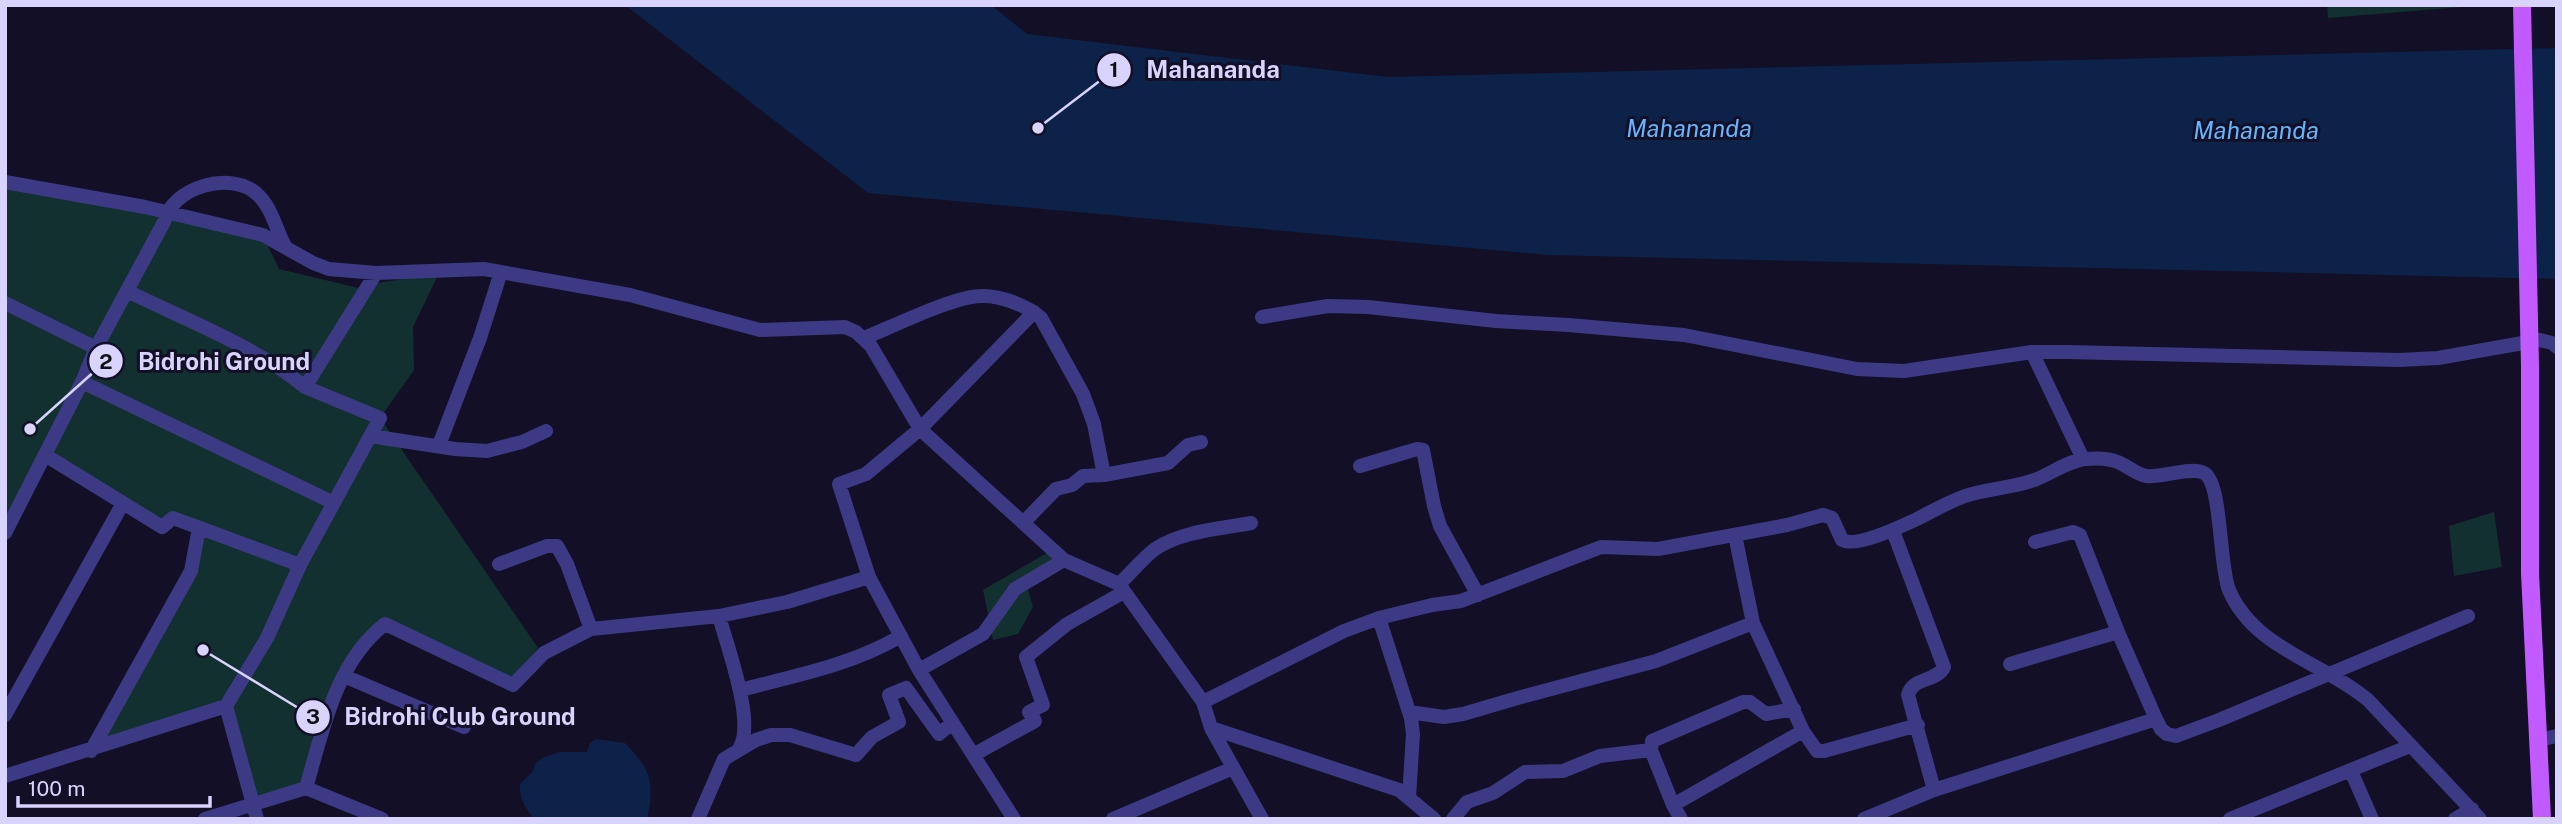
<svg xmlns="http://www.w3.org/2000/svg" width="2562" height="824" font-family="'Public Sans',sans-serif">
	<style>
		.green { fill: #12302f }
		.water { fill: #0c2248 }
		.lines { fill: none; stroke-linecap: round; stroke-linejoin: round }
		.minor { stroke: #3d3a85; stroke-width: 14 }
		.primary { stroke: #c25bff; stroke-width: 18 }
		.primary-bridge { stroke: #c25bff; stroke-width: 18 }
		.labels { text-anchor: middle; stroke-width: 6; stroke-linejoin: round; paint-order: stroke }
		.water-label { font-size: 24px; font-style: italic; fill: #62b6ff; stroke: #130f26 }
		.leader { fill: none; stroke: #d9d4ff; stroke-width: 2.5 }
		.callout-dot { fill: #d9d4ff; stroke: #130f26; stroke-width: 2.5 }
		.mark-label { font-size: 21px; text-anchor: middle; font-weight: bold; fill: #111 }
		.callout-label { font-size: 24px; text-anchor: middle; font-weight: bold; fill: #d9d4ff; stroke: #130f26; stroke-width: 6; stroke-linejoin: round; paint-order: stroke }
	</style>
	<rect width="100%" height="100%" fill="#130f26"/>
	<path class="green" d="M2327 5H2486L2328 18Z
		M5 182 263 235 279 269 367 290 378 283 439 273 413 327 414 370 380 418 538 648 513 685 380 628 336 689 306 788 258 802 226 706 103 742 191 571 199 528 173 518 162 527 45 455 88 380 5 525Z
		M2494 512 2502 567 2454 576 2449 526Z
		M1052 550 1064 560 1028 589 1033 607 1018 634 993 640 983 590Z"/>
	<path class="water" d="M625 5H991L1027 34 1388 77 2557 48V279L1548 255 868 193Z
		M596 739 625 743C651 770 655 782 647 819L568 817 534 819C525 807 519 799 520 784L533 771 536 763 544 757 560 752H587L590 743Z"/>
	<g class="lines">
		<path class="minor" d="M5 182 145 207 263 235 313 263 329 269 376 273 484 269 630 295 760 330 845 327 856 332 871 346 920 429 1064 560 1119 584 1203 702 1211 728 1399 790 1434 819
			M127 291C186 320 255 346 305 387
			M5 303 96 348
			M1262 317 1328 306 1368 307 1496 321 1568 325 1684 335 1857 369 1904 371 2032 352H2067L2399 360 2438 358 2540 340 2552 343 2557 347
			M864 338C892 327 954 296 981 296 1000 295 1028 306 1041 318L1083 394 1094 424 1104 475 1083 476 1072 485 1056 489 1023 523
			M2032 352 2083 459
			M82 382 334 503
			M370 436 455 449 487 451 522 442 546 431
			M439 445 480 338 501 272
			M1360 466 1417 449 1423 450 1434 506 1440 526 1478 595
			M1104 475 1168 463 1188 445 1201 442
			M123 503 162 527 173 518 300 565 267 638 226 706 257 819
			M1893 531 1944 667C1937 682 1912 677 1908 695L1934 790
			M5 533 82 382 96 348 164 222C172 187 231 170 257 194 272 207 276 230 285 246
			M499 564 547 546H557L567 564 591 629
			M300 565 380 418 305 387 376 273
			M1119 584C1131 573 1142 559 1155 549 1182 531 1219 529 1251 523
			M719 616C727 646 755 721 740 747
			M1379 618 1411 718 1413 734 1409 798
			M2010 664 2118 632
			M919 670 983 634 1015 589 1064 560
			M344 676 464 727
			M740 690C794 676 852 665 901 636
			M1203 702 1344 631 1379 618 1432 605 1461 601 1601 547 1658 549 1787 525 1823 515 1832 518 1842 540C1856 548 1902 526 1917 519 1933 511 1948 502 1965 496 1989 488 2014 488 2037 479 2052 473 2070 460 2086 459 2099 458 2111 458 2122 464 2130 468 2137 474 2146 476 2162 478 2190 466 2204 473 2222 482 2219 566 2229 590 2254 649 2323 662 2368 700L2480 819
			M1409 712 1444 717 1463 714 1521 697 1656 661 1753 623
			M5 715 123 503 45 455
			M2156 719 2161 729 2167 734 2176 736 2219 720 2468 616
			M1211 728 1262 819
			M1803 731 1817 751H1824L1918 725
			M2538 740 2557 736
			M91 751 191 571 199 528
			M973 755 1035 721 1029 712 1043 705 1026 657 1067 624 1124 592
			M2351 771 2372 819
			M5 776 226 706
			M306 788C323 730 335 663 385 624L513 685 544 653 591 629 719 616 787 602 869 577
			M1673 805 1803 731 1753 623 1735 535
			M205 819 306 788 382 819
			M698 819 724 759 756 740 771 735H790L856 755 872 737 899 722 889 695 906 688 939 734 952 723
			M1014 819 919 670 869 577 839 484 866 474 920 429 1034 312
			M1113 819 1233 768
			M1453 819 1467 802 1493 793 1525 772 1563 771 1600 756 1651 750
			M1681 819 1673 805 1651 750 1652 741 1743 702H1750L1766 714 1794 709
			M1864 819 1934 790 2156 719 2118 632 2080 535 2073 532 2035 542
			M2230 819 2410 746
			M2455 819 2472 809"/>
		<path class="primary" d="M2530 366V573L2542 819"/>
		<path class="primary-bridge" d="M2522 5 2530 366"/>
	</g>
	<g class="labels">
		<g class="water-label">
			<text x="1689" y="137">Mahananda</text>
			<text x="2256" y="139">Mahananda</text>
		</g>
	</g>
	<path class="leader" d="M1038 128L1114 70M30 429L106 361M203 650L313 717"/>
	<g class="callout-dot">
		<circle cx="1038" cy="128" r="7"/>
		<circle cx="30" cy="429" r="7"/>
		<circle cx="203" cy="650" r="7"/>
		<circle cx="1114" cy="70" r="18"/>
		<circle cx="106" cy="361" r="18"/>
		<circle cx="313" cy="717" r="18"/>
	</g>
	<g class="mark-label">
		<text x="1114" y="77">1</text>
		<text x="106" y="369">2</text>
		<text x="313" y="724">3</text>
	</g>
	<g class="callout-label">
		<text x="1213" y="78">Mahananda</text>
		<text x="224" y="370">Bidrohi Ground</text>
		<text x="460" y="725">Bidrohi Club Ground</text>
	</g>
	<rect width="2562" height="824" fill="none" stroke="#d9d4ff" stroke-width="14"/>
	<path d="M18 796v10h192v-10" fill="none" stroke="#d9d4ff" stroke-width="3.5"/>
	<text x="28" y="796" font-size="21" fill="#d9d4ff" stroke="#130f26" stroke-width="5" paint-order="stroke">100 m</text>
</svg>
